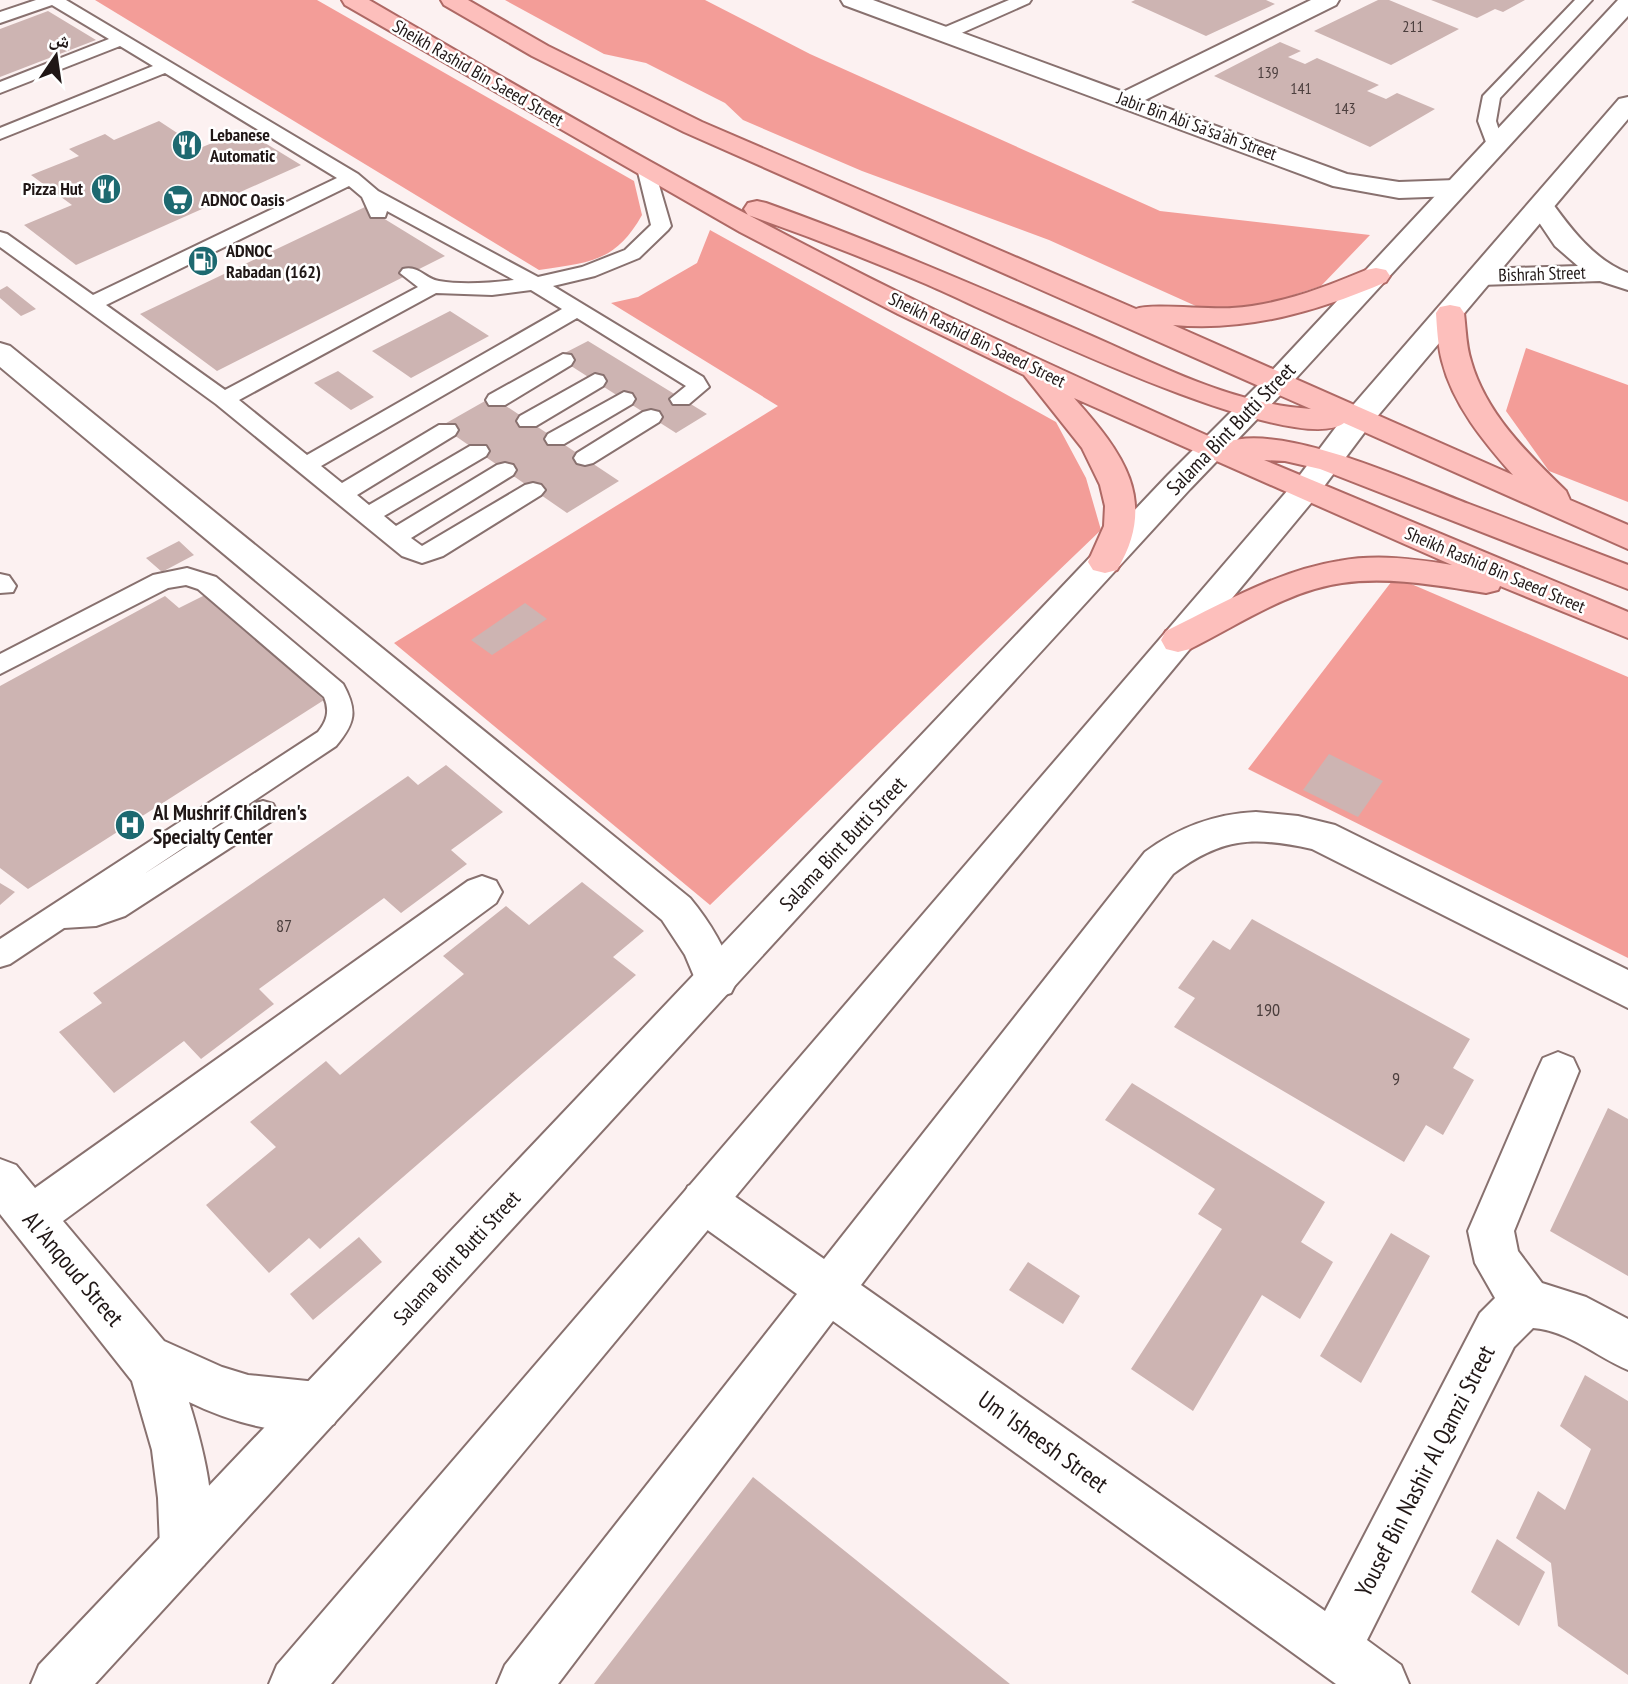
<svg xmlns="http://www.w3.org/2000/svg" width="1628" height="1684" font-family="'PT Sans Narrow','Noto Naskh Arabic',sans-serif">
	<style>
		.forest { fill: #f39d98 }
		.building { fill: #cdb4b2 }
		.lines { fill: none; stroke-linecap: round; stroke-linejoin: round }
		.lane-casing { stroke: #88716f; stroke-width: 4 }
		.street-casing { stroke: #88716f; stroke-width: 4 }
		.secondary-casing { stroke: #88716f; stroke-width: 4 }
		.primary-casing { stroke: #ae6965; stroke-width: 4 }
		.lane { fill: #fff; fill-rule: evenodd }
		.street { fill: #fff; fill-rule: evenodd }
		.secondary { fill: #fff; fill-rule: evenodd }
		.primary { fill: #fdbfbc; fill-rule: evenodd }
		.labels { text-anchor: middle; stroke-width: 5; stroke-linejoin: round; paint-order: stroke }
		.far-number-label { font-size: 16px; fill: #4b3e3d }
		.far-street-label { font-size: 18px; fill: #201716; stroke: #fff }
		.far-poi-label { font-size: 18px; font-weight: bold; fill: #201716; stroke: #fff; text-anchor: start }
		.number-label { font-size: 18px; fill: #4b3e3d }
		.street-label { font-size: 21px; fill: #201716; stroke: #fff }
		.poi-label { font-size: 21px; font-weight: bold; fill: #201716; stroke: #fff; text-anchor: start }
		.near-street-label { font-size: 24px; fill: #201716; stroke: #fff }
	</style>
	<rect width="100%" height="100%" fill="#fcf1f1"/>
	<path class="forest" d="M95 0H317L634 181 642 215C615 263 589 262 539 270Z
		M505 0H705L810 54 1160 211 1370 235 1321 286 1242 312 1207 311 1049 240 862 171 743 120 725 103 646 63 604 54Z
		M710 230 1056 422 1086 478 1101 530 710 905 394 643 778 406 611 303 638 297 697 263Z
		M1526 348 1628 385V502L1549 471 1506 411Z
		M1395 577 1628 677V958L1248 769Z"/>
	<path class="building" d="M1135 0H1266L1275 4 1206 36 1131 2Z
		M1378 0H1389L1459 29 1391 65 1314 31Z
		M1431 0H1525L1503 12 1495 9 1477 18Z
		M48 11 96 40 0 77V29Z
		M1280 42 1301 51 1288 57 1305 64 1317 58 1379 85 1367 91 1386 99 1397 93 1435 109 1370 147 1214 76Z
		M159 121 200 148 244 130 301 165 76 265 24 225 72 205 31 175 79 156 69 149 105 134 114 140Z
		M365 207 445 256 217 371 140 314Z
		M7 286 36 309 21 316 0 298V290Z
		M450 311 489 336 411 378 372 351Z
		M588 341 707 414 676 433 557 357Z
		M338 371 374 397 351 410 314 383Z
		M492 397 497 400 619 481 567 513 441 426Z
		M179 541 194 555 162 572 146 558Z
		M207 594 324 700 28 889 0 868V686L165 596 179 608Z
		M525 603 547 619 492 655 471 640Z
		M1329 754 1383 781 1358 817 1303 790Z
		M446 765 503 812 451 850 467 864 401 913 384 898 259 989 274 1004 201 1059 184 1041 114 1093 59 1032 102 1003 93 993 408 776 418 785Z
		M582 882 644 931 613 957 636 975 320 1249 309 1238 269 1273 206 1205 276 1147 250 1122 326 1061 340 1075 464 974 443 956 506 906 529 925Z
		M0 883 15 892 0 905Z
		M1252 919 1470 1039 1453 1068 1474 1080 1443 1135 1426 1125 1404 1162 1174 1027 1195 998 1178 988 1213 940 1230 950Z
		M1132 1083 1325 1202 1301 1242 1333 1262 1300 1319 1262 1295 1193 1411 1131 1369 1222 1229 1198 1214 1215 1189 1105 1120Z
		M1608 1108 1628 1119V1276L1550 1231Z
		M1391 1233 1430 1256 1361 1383 1320 1356Z
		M359 1237 382 1262 313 1320 290 1294Z
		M1028 1262 1080 1296 1063 1324 1009 1290Z
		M1585 1375 1628 1401V1675L1558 1626 1551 1563 1516 1538 1538 1491 1565 1510 1591 1449 1560 1426Z
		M753 1477 1010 1684H594Z
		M1497 1539 1545 1572 1519 1626 1471 1592Z"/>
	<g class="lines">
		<g class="lane-casing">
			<path id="lane" d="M36 0H66L358 174 378 191 538 277 582 267 625 250 651 225 638 172 640 168H654L671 226 668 230 639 258 595 276 553 286 703 377 709 387 689 404H673L670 399 686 386 577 318 321 466 342 483 439 425H455L458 430 455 435 357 495 369 505 470 446H486L489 451 486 456 384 516 396 526 497 465 505 463 513 465 516 470 513 475 411 538 422 546 525 485 533 483 541 485 545 490 541 495 443 556 422 563 402 556 216 404 0 247V232L7 234 93 295 337 178 165 73 0 139V128L153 66 120 46 0 93V82L109 39 52 5 0 23V12ZM349 186 362 197 371 217H385L387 211 514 280C490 283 462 285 439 281 425 279 419 265 403 269L400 273 418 287 225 390 106 305ZM531 290 562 309 307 455 239 400 436 293 492 295Z
				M1009 0H1031L1029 3 948 39 942 40 934 35 936 31Z
				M1575 0H1592L1500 98 1496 121 1504 146 1495 151 1489 150 1478 121 1483 96Z
				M563 354 571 355 574 360 571 365 505 405H489L486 400 489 395Z
				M595 374 603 376 606 381 603 386 536 426H520L517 421 520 416Z
				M624 392 632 394 635 399 632 404 564 444H548L545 439 548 434Z
				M651 410 659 412 662 417 659 422 593 463 585 465 577 463 574 458 577 453 643 412Z
				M187 568 216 577 343 684C358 711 355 723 336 746L144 874 253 804 263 801 273 804 277 812 273 820 125 916 96 926 64 928 10 964 0 967V939L318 732C327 721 330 711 324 697L198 589 186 585 168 588 0 674V654L153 575Z
				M0 574 9 576 16 586 13 592 0 593Z"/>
		</g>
		<g class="street-casing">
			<path id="street" d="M841 0H873L1123 92 1311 0H1339L1336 5 1145 100 1347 174 1399 182 1456 180 1465 183 1469 188 1465 193 1456 196 1399 198 1333 186 844 5Z
				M1541 198 1550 200C1571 229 1594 260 1628 273V290L1600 281 1480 285 1470 283 1466 277 1470 271 1480 269 1578 266 1555 246 1528 206 1532 200Z
				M0 343 10 346 690 898C711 923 726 950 737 981L731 993 716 998 701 993 685 955 662 920 0 367Z
				M1256 812 1298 816 1335 825 1628 970V1008L1312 849C1254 836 1222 837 1173 874L861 1285 1325 1611 1480 1313 1495 1298 1475 1263 1468 1231 1537 1071 1543 1058 1558 1052 1573 1058 1579 1071 1514 1231 1518 1251 1542 1283 1586 1297 1628 1319V1370C1595 1356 1569 1331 1533 1328L1514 1347 1367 1640 1401 1665 1409 1684H1336L833 1321 558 1684H497L505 1665 797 1294 688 1216 681 1201 688 1186 704 1180 720 1186 824 1259 1145 852C1179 827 1214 814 1256 812Z
				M482 876 496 881 502 892 496 903 63 1221 164 1341 222 1367 248 1375 317 1382 334 1390 342 1407 334 1424C293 1442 228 1421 189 1402 203 1447 223 1521 204 1565L186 1573 168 1565 160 1547 158 1498 152 1450 132 1381 0 1214V1159L16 1165 35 1188 468 881Z"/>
		</g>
		<g class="secondary-casing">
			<path id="secondary" d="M1618 0H1628V16L1287 388 1190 489 95 1684H31L39 1665 1168 475 1267 376Z
				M1628 97V119L1370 425 1316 497 331 1684H269L277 1665 1294 483 1348 411 1619 99Z"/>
		</g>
		<g class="primary-casing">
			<path id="primary" d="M342 0H369C517 86 665 173 817 251 950 320 1087 382 1224 443 1281 421 1411 482 1469 504 1522 524 1575 545 1628 565V589L1320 469 1285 461 1264 460 1628 612V638L1500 586 1498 590 1486 593C1439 586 1390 576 1342 583 1289 590 1238 625 1190 649L1178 652 1166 649 1161 640 1166 631C1221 604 1277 571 1339 561 1377 554 1415 559 1452 565L1074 398C1122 452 1159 500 1117 570L1105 573 1093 570 1088 562 1104 526 1105 506 1100 485 1082 448 1024 375 898 314 740 232 345 5Z
				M441 0H468L548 46 702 122 1136 309C1151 303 1210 310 1232 308 1279 305 1323 288 1366 270L1376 268 1386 270 1390 276 1386 282C1318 311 1247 332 1173 325L1513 475C1484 442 1453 405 1442 361 1438 346 1437 329 1436 313L1440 307 1450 305 1460 307 1464 313C1466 329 1466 346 1471 361 1486 414 1528 454 1566 491L1570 500 1628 525V549L1344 423C1292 461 991 312 926 284 867 259 808 236 748 215L744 209 748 203 757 201 766 203C872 241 974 285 1076 329 1151 361 1228 404 1311 409L684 132 532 56 444 5Z"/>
		</g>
		<use href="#lane" class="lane"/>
		<use href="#street" class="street"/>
		<use href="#secondary" class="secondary"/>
		<use href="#primary" class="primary"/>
	</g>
	<defs>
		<g id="restaurant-disc" transform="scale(1.575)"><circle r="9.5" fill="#1d6970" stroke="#fff"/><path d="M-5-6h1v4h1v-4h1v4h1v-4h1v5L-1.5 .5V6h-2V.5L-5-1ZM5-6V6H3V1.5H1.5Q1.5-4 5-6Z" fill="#fff"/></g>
		<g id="supermarket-disc" transform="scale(1.575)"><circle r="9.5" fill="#1d6970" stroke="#fff"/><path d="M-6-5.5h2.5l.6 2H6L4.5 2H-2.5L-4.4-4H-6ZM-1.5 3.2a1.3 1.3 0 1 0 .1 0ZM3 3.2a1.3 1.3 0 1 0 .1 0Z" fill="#fff"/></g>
		<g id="fuel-disc" transform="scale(1.575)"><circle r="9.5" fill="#1d6970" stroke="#fff"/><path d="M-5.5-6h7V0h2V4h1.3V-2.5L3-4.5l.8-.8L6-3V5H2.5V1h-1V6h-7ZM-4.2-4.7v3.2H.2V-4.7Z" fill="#fff"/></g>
		<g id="hospital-disc" transform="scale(1.575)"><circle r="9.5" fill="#1d6970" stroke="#fff"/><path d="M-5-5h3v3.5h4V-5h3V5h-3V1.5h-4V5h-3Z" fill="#fff"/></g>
	</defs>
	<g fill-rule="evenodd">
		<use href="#restaurant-disc" x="187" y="145"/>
		<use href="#restaurant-disc" x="106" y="189"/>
		<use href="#supermarket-disc" x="178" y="200"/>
		<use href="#fuel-disc" x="203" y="261"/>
		<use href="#hospital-disc" x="130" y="825"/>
	</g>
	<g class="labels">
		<g class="far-number-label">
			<text x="1413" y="32">211</text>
			<text x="1268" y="78">139</text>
			<text x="1301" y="94">141</text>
			<text x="1345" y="114">143</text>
		</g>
		<g class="far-street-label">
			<text transform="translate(478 73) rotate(30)" y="6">Sheikh Rashid Bin Saeed Street</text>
			<text transform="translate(1197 126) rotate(20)" y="6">Jabir Bin Abi Sa'sa'ah Street</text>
			<text transform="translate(1542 274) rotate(-2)" y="6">Bishrah Street</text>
			<text transform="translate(977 340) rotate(26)" y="6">Sheikh Rashid Bin Saeed Street</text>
			<text transform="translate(1495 570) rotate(23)" y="6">Sheikh Rashid Bin Saeed Street</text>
		</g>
		<g class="far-poi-label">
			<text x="210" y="141">Lebanese<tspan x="210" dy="21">Automatic</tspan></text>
			<text x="83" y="195" text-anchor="end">Pizza Hut</text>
			<text x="201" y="206">ADNOC Oasis</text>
			<text x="226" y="257">ADNOC<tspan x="226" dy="21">Rabadan (162)</tspan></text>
		</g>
		<g class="number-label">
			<text x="284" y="932">87</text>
			<text x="1268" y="1016">190</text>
			<text x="1396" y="1085">9</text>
		</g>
		<g class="street-label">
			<text transform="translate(1231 429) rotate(-46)" y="7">Salama Bint Butti Street</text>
			<text transform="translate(843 844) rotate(-47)" y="7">Salama Bint Butti Street</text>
			<text transform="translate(457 1258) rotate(-47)" y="7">Salama Bint Butti Street</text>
		</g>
		<g class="poi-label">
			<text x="153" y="820">Al Mushrif Children's<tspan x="153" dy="24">Specialty Center</tspan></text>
		</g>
		<g class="near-street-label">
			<text transform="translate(73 1269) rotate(50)" y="8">Al 'Anqoud Street</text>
			<text transform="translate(1043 1442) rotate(36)" y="8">Um 'Isheesh Street</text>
			<text transform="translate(1425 1471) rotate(-63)" y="8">Yousef Bin Nashir Al Qamzi Street</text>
		</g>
	</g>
	<g transform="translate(56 56) rotate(13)" stroke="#ffffff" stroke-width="5" paint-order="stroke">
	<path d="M0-5L12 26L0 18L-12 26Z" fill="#201716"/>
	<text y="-10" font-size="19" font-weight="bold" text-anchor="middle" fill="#201716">ش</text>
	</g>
</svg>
